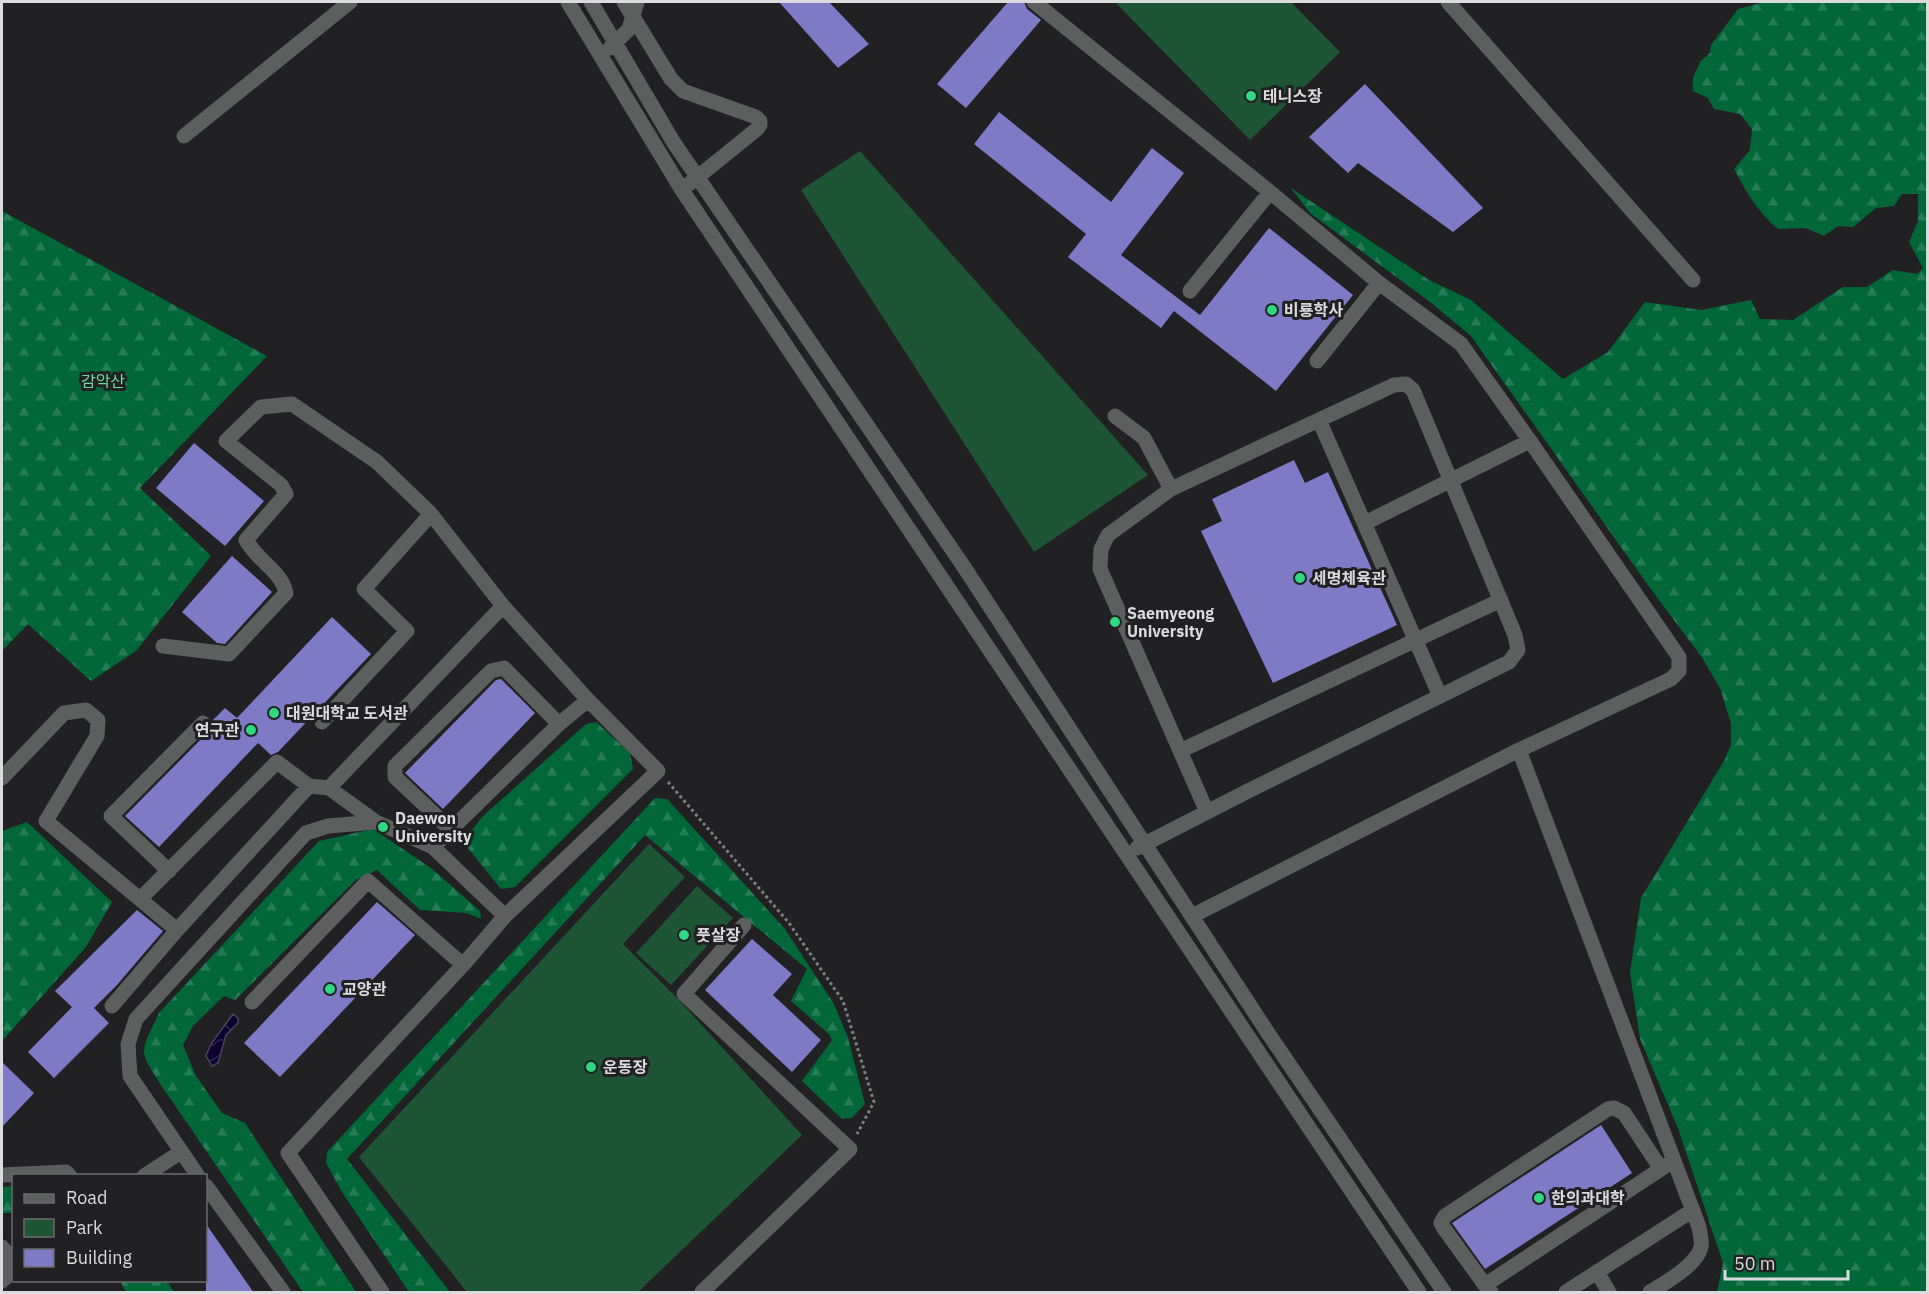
<svg xmlns="http://www.w3.org/2000/svg" width="1929" height="1294" font-family="'IBM Plex Sans','Noto Sans KR',sans-serif">
	<style>
		.green { fill: #1d5535 }
		.forest { fill: url(#forest-firs) }
		.water { fill: url(#water-waves); stroke: #4a4263; stroke-width: 1.5 }
		.building { fill: #7f7ac5 }
		.lines { fill: none; stroke-linecap: round; stroke-linejoin: round }
		.path { stroke: #7e7e81; stroke-width: 3; stroke-dasharray: 3 3; stroke-linecap: butt }
		.minor { stroke: #5d5f5e; stroke-width: 15 }
		.poi-dot { fill: #30d883; stroke: #212124; stroke-width: 2 }
		.labels { text-anchor: middle; stroke-width: 6; stroke-linejoin: round; paint-order: stroke }
		.poi-label { font-size: 16px; font-weight: bold; fill: #dbdbde; stroke: #212124; text-anchor: start }
		.park-label { font-size: 16px; fill: #6cdc99; stroke: #212124 }
	</style>
	<defs>
		<pattern id="forest-firs" width="22" height="20" patternUnits="userSpaceOnUse" patternTransform="scale(1.5)"><rect width="22" height="20" fill="#016739"/><path d="M5 1l3.5 6h-7zM16 11l3.5 6h-7z" fill="#257c55"/></pattern>
		<pattern id="water-waves" width="16" height="10" patternUnits="userSpaceOnUse" patternTransform="scale(1.5)"><rect width="16" height="10" fill="#0c002e"/><path d="M0 5q4-4 8 0t8 0" fill="none" stroke="#2f254c"/></pattern>
	</defs>
	<rect width="100%" height="100%" fill="#212124"/>
	<path class="green" d="M1115 2H1291L1340 52 1250 140Z
		M860 151 1148 475 1034 552 801 190Z
		M649 844 685 877 623 944 678 999 802 1135 638 1292H467L359 1157Z
		M697 886 733 918 671 985 636 953Z"/>
	<path class="forest" d="M1764 2H1927V1292H1717L1723 1263 1678 1128 1640 1039 1630 973 1641 898 1724 761 1731 745V723L1720 688 1701 656 1650 588 1471 336 1430 302 1310 213 1291 188 1429 280 1471 300 1563 379 1608 352 1645 302 1701 310 1751 300 1760 319 1793 320 1843 287H1867L1893 270 1917 274 1923 268 1909 242 1918 221V194H1902L1894 206 1876 208 1853 227 1838 226 1824 236 1806 228 1778 229C1758 213 1746 191 1734 169L1750 150 1752 129 1740 114 1714 109 1708 98 1693 91V78L1700 62 1710 53 1711 45 1738 9Z
		M2 211 267 356 140 488 211 556 136 651 91 681 28 624 2 651Z
		M596 722 630 753 633 769 515 887 501 889 463 842 482 817 586 724Z
		M655 798 667 799 785 929 834 1004 848 1038 865 1104 852 1118 842 1119 802 1081 832 1040 829 1034 791 1001 807 969 645 835 347 1159 450 1292H409L342 1192 326 1163 327 1152Z
		M27 822 112 902 86 947 2 1041V831Z
		M373 829 431 868 480 911 481 919 467 913 420 910 377 870 356 880 235 1000 224 996 193 1026 183 1045 196 1076 222 1113 245 1123 356 1292H303L163 1088C138 1049 139 1055 159 1013L319 841Z
		M13 1186V1213H2V1187Z
		M120 1281H167L174 1292H126Z"/>
	<path class="water" d="M233 1014 238 1018V1023L226 1035 218 1063 212 1066 206 1056 211 1044Z"/>
	<path class="building" d="M779 2H829L869 44 838 68Z
		M1008 2H1024L1027 9 1041 20 966 108 937 84Z
		M1365 84 1483 208 1453 232 1358 163 1348 173 1309 137Z
		M999 112 1111 202 1152 148 1184 173 1121 255 1200 315 1269 228 1353 295 1276 391 1174 311 1161 328 1068 257 1086 234 974 144Z
		M194 443 264 501 225 546 156 488Z
		M1294 460 1305 483 1328 472 1397 625 1273 683 1201 531 1222 521 1212 499Z
		M232 556 272 592 225 644 217 643 182 612Z
		M332 617 371 654 278 752 271 755 258 743 159 847 125 816 210 730 212 721 225 708 237 718Z
		M501 679 535 713 443 809 405 773 496 680Z
		M377 902 415 935 280 1077 244 1043Z
		M137 910 163 931 117 985 94 1008 109 1023 54 1078 28 1052 72 1007 55 991Z
		M752 939 792 974 773 995 821 1040 792 1072 705 990Z
		M2 1062 34 1093 2 1127Z
		M1601 1125 1632 1173 1485 1269 1452 1223Z
		M206 1224 254 1293H206Z"/>
	<g class="lines">
		<path class="path" d="M668 782 789 923 843 1001 874 1102 857 1134"/>
		<path class="minor" d="M568 2 682 190 1419 1292
			M591 2 674 143 964 567 1266 1030 1444 1292
			M624 2 671 79 683 91 756 117 760 121V125L757 129 689 184
			M1034 2 1270 192 1379 283 1461 344 1530 441 1679 657V671L1671 679 1519 750 1699 1227C1700 1233 1702 1241 1701 1247 1697 1265 1665 1283 1650 1292
			M1448 2 1693 280
			M610 48 629 29 637 2
			M184 136 350 2
			M1190 291 1270 192
			M1317 361 1379 283
			M1115 416 1144 438 1171 489
			M1319 420 1440 696
			M1365 523 1530 441
			M163 646 229 654 286 593C281 570 257 561 246 540L286 494 281 485 226 441 261 407 292 404 377 462 431 514 503 606 588 700 658 771 505 916 463 965 288 1153 382 1292
			M322 722 407 631 364 589 431 514
			M559 724 588 700
			M1180 751 1501 600
			M2 778 64 713 86 710 98 720 97 736 46 821 177 930 309 786
			M329 788 503 606
			M433 847 559 724 504 668 491 671 395 766V777L450 829
			M1137 848 1248 791 1509 662 1518 650 1515 635 1413 390 1406 384 1394 385 1171 489 1108 535 1101 549 1100 569 1207 812
			M169 871 111 816 203 723
			M140 899 277 762 309 786 329 788 376 822 433 847 505 916
			M1192 916 1519 750
			M252 1002 368 881 463 965
			M112 1006 177 930
			M2 1175 66 1172 70 1176
			M144 1176 181 1152
			M198 1176 130 1076 128 1044 136 1019 306 833 328 826 376 822
			M206 1186 283 1292
			M2 1247C12 1257 14 1271 2 1281
			M1597 1272 1609 1292
			M1485 1285 1443 1227 1441 1223 1445 1216 1608 1109 1614 1108 1624 1113 1661 1169
			M702 1292 850 1149 684 994 744 925
			M1491 1292 1485 1285 1670 1163
			M1566 1292 1693 1210"/>
	</g>
	<g class="poi-dot">
		<circle cx="1251" cy="96" r="6"/>
		<circle cx="1272" cy="310" r="6"/>
		<circle cx="1300" cy="578" r="6"/>
		<circle cx="1115" cy="622" r="6"/>
		<circle cx="274" cy="713" r="6"/>
		<circle cx="251" cy="730" r="6"/>
		<circle cx="383" cy="827" r="6"/>
		<circle cx="684" cy="935" r="6"/>
		<circle cx="330" cy="989" r="6"/>
		<circle cx="591" cy="1067" r="6"/>
		<circle cx="1539" cy="1198" r="6"/>
	</g>
	<g class="labels">
		<g class="poi-label">
			<text x="1263" y="102">테니스장</text>
			<text x="1284" y="316">비룡학사</text>
			<text x="1312" y="584">세명체육관</text>
			<text x="1127" y="619">Saemyeong<tspan x="1127" dy="18">University</tspan></text>
			<text x="286" y="719">대원대학교 도서관</text>
			<text x="239" y="736" text-anchor="end">연구관</text>
			<text x="395" y="824">Daewon<tspan x="395" dy="18">University</tspan></text>
			<text x="696" y="941">풋살장</text>
			<text x="342" y="995">교양관</text>
			<text x="603" y="1073">운동장</text>
			<text x="1551" y="1204">한의과대학</text>
		</g>
		<g class="park-label">
			<text x="103" y="387">감악산</text>
		</g>
	</g>
	<rect width="1929" height="1294" fill="none" stroke="#dbdbde" stroke-width="6"/>
	<rect x="12" y="1174" width="195" height="108" fill="#212124" stroke="#6b6b6e" stroke-width="1.5"/>
	<rect x="24" y="1194" width="30" height="9" fill="#5d5f5e" stroke="#6b6b6e" stroke-width="1.5"/>
	<text x="66" y="1204" font-size="18" fill="#dbdbde">Road</text>
	<rect x="24" y="1219" width="30" height="18" fill="#1d5535" stroke="#6b6b6e" stroke-width="1.5"/>
	<text x="66" y="1234" font-size="18" fill="#dbdbde">Park</text>
	<rect x="24" y="1249" width="30" height="18" fill="#7f7ac5" stroke="#6b6b6e" stroke-width="1.5"/>
	<text x="66" y="1264" font-size="18" fill="#dbdbde">Building</text>
	<path d="M1725 1270v9h123v-9" fill="none" stroke="#dbdbde" stroke-width="3"/>
	<text x="1734" y="1270" font-size="18" fill="#dbdbde" stroke="#212124" stroke-width="4.5" paint-order="stroke">50 m</text>
</svg>
